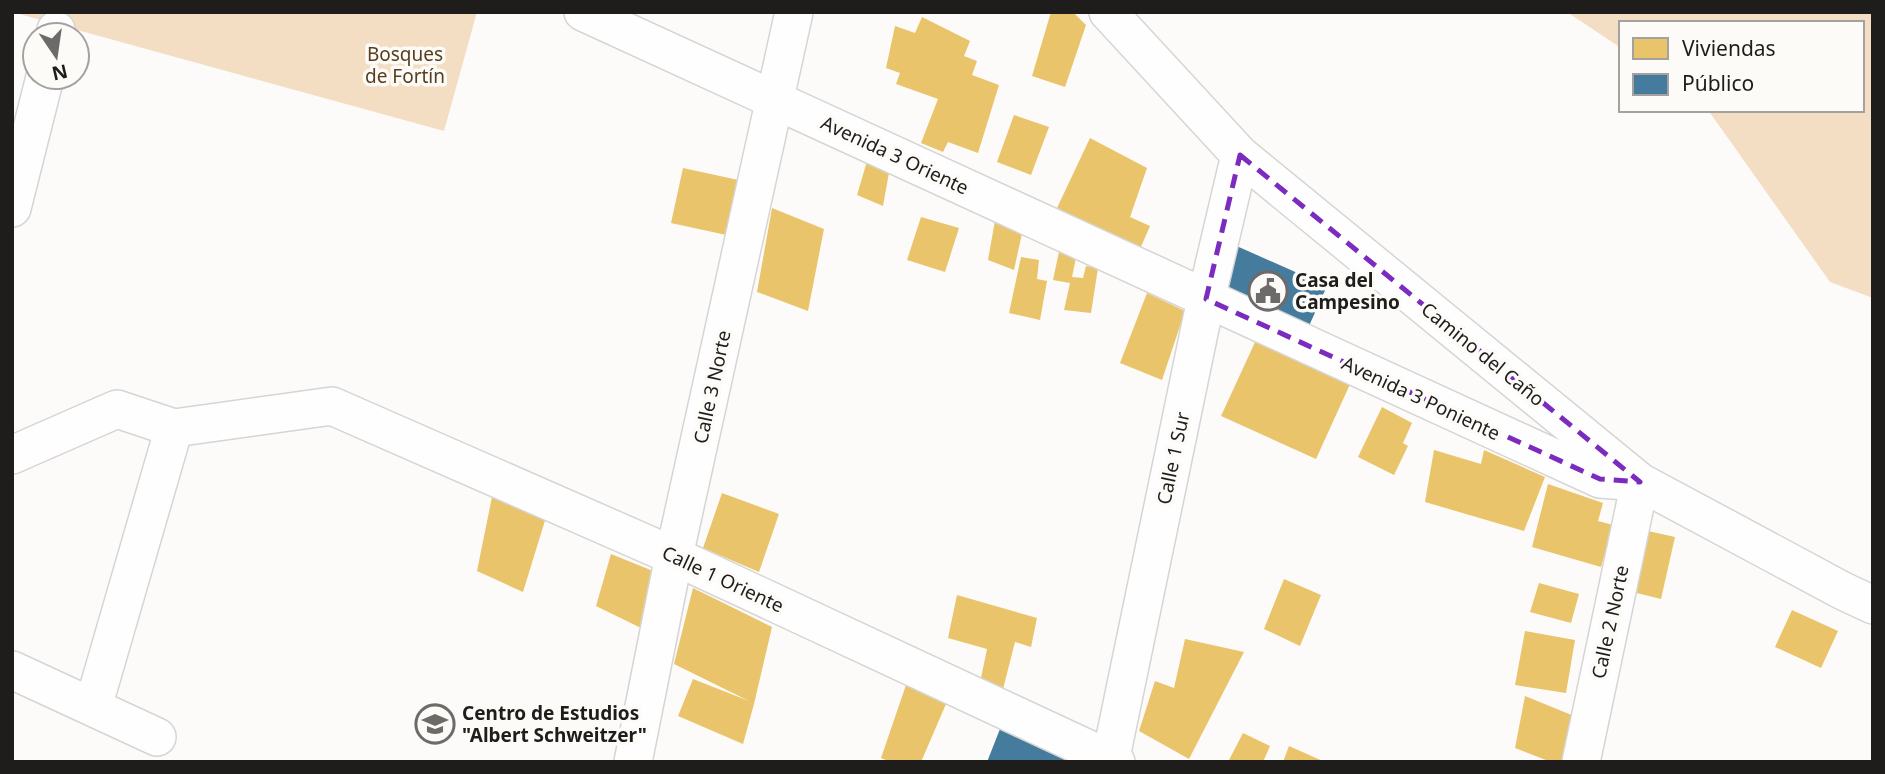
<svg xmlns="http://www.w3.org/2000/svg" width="1885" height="774" font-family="'Noto Sans',sans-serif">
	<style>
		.green { fill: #f3dec4 }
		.homes { fill: #e9c46a }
		.public { fill: #457b9d }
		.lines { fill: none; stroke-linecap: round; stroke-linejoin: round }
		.minor-casing { stroke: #d6d5d4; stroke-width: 40 }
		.minor { stroke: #fffefe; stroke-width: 37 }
		.marked { fill: none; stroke: #7b2cbf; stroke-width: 5; stroke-dasharray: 14 9; stroke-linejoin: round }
		.labels { text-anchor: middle; stroke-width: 7; stroke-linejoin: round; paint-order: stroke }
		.park-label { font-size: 19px; fill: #563e1c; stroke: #fdfbf8 }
		.street-label { font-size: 19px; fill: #1e1d1c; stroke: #fdfbf8 }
		.poi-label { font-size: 19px; font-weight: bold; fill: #1e1d1c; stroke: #fdfbf8; text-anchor: start }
	</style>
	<rect width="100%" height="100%" fill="#fcfbf9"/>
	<path class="green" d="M12 12H477L444 131Z
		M1567 12H1873V298L1830 282 1708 110H1862V23H1621V48Z"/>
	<path class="homes" d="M1051 12H1073L1086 25 1065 87 1032 76Z
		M922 17 970 41 964 56 977 61 972 75 999 85 978 153 948 142 943 152 921 143 938 99 896 84 900 73 886 68 895 26 915 33Z
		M1014 115 1049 127 1031 175 997 162Z
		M1090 138 1147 168 1130 217 1150 226 1140 249 1057 208Z
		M868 158 890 167 883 206 857 195Z
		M683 168 743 181 731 236 671 223Z
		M772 208 824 229 808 311 757 292Z
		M996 215 1023 229 1014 270 988 260Z
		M921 217 959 228 945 272 907 260Z
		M1060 247 1077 253 1072 277 1083 278 1086 266 1098 268 1091 313 1064 310 1070 283 1053 280Z
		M1021 257 1039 260 1037 279 1047 281 1040 320 1009 313Z
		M1147 293 1185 311 1162 380 1120 363Z
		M1256 340 1351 382 1316 459 1221 416Z
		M1382 407 1412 423 1403 443 1408 446 1394 475 1358 457Z
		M1434 450 1481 464 1484 450 1545 477 1524 531 1425 502Z
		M1548 484 1603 503 1598 521 1613 525 1601 567 1532 547Z
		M493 492 547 514 523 592 477 571Z
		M722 493 779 514 759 572 703 548Z
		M1639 529 1675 537 1661 599 1625 590Z
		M611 554 658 573 641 628 596 606Z
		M1284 579 1321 595 1300 646 1264 629Z
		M1539 583 1579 594 1571 623 1530 612Z
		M693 588 772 627 754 704 743 744 678 716 693 679 749 701 674 664Z
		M957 595 1037 618 1031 647 1015 642 1003 689 981 678 987 649 948 638Z
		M1792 610 1838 631 1821 668 1775 647Z
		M1525 631 1575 640 1566 693 1515 685Z
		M1185 639 1244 652 1189 759 1139 731 1155 681 1174 688Z
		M906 685 946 704 921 762H891L881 758Z
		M1525 696 1574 716 1563 762H1551L1515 748Z
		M1243 733 1270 746 1263 762H1228Z
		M1289 746 1325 762H1283Z"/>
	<path class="public" d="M1232 244 1327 286 1304 337 1209 295Z
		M1000 729 1070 762H987Z"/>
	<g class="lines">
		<g class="minor-casing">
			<path id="minor" d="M583 12 1600 479 1640 482 1581 762
				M1108 12 1240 155 1640 482 1843 591 1873 605
				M55 35 56 30
				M12 208 45 77
				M12 455 117 409 174 428 332 406 674 556 1116 762
				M12 670 157 737
				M93 707 174 428
				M633 762 674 556 794 12
				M1110 762 1206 299 1240 155"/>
		</g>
		<use href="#minor" class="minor"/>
	</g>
	<path class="marked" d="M1240 155 1640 482 1600 479 1206 299Z"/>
	<defs>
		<g id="civic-ring" transform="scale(2.0125)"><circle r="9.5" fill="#fdfbf8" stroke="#6c6b69" stroke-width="1.5"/><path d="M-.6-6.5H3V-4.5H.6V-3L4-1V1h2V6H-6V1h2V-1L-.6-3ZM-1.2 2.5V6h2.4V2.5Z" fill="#6c6b69"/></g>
		<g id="school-ring" transform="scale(2.0125)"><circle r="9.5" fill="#fdfbf8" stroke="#6c6b69" stroke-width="1.5"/><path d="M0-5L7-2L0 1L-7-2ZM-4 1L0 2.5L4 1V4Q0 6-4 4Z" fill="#6c6b69"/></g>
	</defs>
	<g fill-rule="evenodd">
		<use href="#civic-ring" x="1268" y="291"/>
		<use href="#school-ring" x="435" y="724"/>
	</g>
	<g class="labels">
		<g class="park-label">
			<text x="405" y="61">Bosques<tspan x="405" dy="22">de Fortín</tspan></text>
		</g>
		<g class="street-label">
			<text transform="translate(895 155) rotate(25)" y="7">Avenida 3 Oriente</text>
			<text transform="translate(1483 354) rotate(39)" y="7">Camino del Caño</text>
			<text transform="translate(712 387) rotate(-78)" y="7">Calle 3 Norte</text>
			<text transform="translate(1421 398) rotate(25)" y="7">Avenida 3 Poniente</text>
			<text transform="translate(1173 458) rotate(-78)" y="7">Calle 1 Sur</text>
			<text transform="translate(723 579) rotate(25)" y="7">Calle 1 Oriente</text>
			<text transform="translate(1610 622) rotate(-78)" y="7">Calle 2 Norte</text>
		</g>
		<g class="poi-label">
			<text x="1295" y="287">Casa del<tspan x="1295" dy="22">Campesino</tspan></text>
			<text x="462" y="720">Centro de Estudios<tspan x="462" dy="22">"Albert Schweitzer"</tspan></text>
		</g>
	</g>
	<rect width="1885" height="774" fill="none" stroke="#1e1d1c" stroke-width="28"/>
	<rect x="1619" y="21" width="245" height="91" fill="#fdfbf8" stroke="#a4a2a0" stroke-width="2"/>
	<rect x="1633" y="38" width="35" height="21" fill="#e9c46a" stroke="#a4a2a0" stroke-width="2"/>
	<text x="1682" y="56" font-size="21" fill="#1e1d1c">Viviendas</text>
	<rect x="1633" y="74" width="35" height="21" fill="#457b9d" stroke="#a4a2a0" stroke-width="2"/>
	<text x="1682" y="91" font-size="21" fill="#1e1d1c">Público</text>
	<g transform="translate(56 56) rotate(167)"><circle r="33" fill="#fdfbf8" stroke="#a4a2a0" stroke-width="2"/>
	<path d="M0-5L12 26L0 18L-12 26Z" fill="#6c6b69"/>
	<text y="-10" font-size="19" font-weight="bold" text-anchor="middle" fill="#1e1d1c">N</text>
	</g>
</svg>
